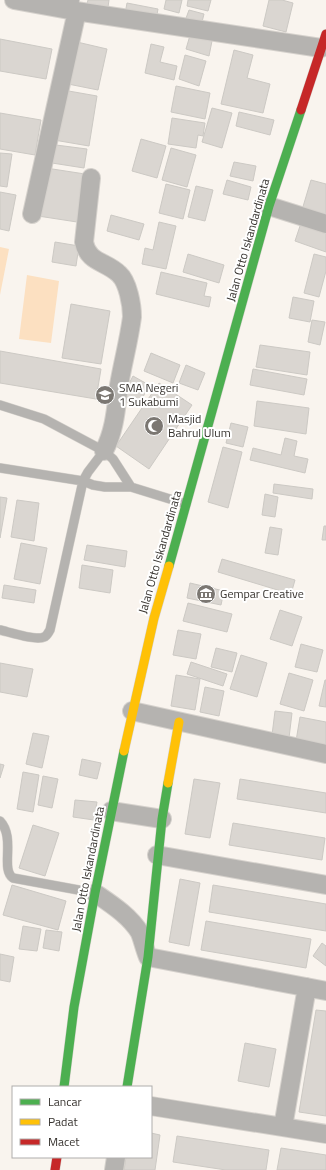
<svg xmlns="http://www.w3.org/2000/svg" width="326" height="1170" font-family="'Titillium Web',sans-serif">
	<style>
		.green { fill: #fce0c1 }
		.building { fill: #dad6d1; stroke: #ccc9c4 }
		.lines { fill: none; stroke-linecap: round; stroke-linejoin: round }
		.lane-casing { stroke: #d5d1cc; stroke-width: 10 }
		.street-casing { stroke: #d5d1cc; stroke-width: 20 }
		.fast-casing { stroke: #d5d1cc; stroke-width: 10 }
		.slow-casing { stroke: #d5d1cc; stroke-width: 10 }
		.jam-casing { stroke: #d5d1cc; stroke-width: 10 }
		.lane { stroke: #b5b3b0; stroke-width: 9 }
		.street { stroke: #b5b3b0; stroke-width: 18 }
		.fast { stroke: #4caf50; stroke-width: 9 }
		.slow { stroke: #ffc107; stroke-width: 9 }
		.jam { stroke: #c62828; stroke-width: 9 }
		.labels { text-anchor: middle; stroke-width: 4; stroke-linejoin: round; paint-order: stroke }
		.street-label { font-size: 12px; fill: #37332f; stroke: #fff }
		.poi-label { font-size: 12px; fill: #37332f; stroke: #fff; text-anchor: start }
	</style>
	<rect width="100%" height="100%" fill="#f9f4ee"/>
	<path class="green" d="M0 247 9 249 0 295Z
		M27 275 59 281 51 343 19 339Z"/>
	<path class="building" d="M88 0H109L108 7 87 4Z
		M166 0H182L179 13 164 9Z
		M188 0H211L208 11 187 6Z
		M269 0H282L293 3 286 32 263 26Z
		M127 3 158 9 156 20 125 14Z
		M189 10 204 14 201 26 185 21Z
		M191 32 213 36 209 56 186 49Z
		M0 39 52 49 46 79 0 71Z
		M77 42 107 49 98 90 68 84Z
		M151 44 164 47 160 62 177 66 174 80 145 73Z
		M234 50 253 55 247 78 270 84 263 113 221 104Z
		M185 55 206 61 199 86 179 79Z
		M176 86 210 93 205 119 171 112Z
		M63 90 97 96 89 146 54 140Z
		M212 108 232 113 222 148 202 142Z
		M239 112 274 120 270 135 236 126Z
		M0 113 41 120 35 155 0 149Z
		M172 118 205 123 203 136 198 135 196 148 168 144Z
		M141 139 166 146 157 178 132 171Z
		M56 145 87 149 84 168 52 163Z
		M171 148 196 155 187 187 162 180Z
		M0 153 12 154 7 187 0 186Z
		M234 162 256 166 253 181 230 176Z
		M46 168 85 174 77 222 38 216Z
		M227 180 251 187 248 200 223 194Z
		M311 180 326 184V217L302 210Z
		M166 184 190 190 183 219 159 213Z
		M196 186 213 190 205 221 188 217Z
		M0 192 16 195 9 231 0 229Z
		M111 215 144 224 139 240 107 231Z
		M159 222 176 226 166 269 142 264 145 248 153 250Z
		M301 223 326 231V252L295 241Z
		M55 242 79 246 76 266 52 262Z
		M188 254 224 265 219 283 183 272Z
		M314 254 326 257V271L319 297 304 293Z
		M161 272 207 283 204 296 211 297 209 307 156 294Z
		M293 297 314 301 310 322 289 318Z
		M71 304 110 311 101 364 62 358Z
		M312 320 325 322 320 345 308 342Z
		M260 345 310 352 307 375 256 367Z
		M0 351 101 369 96 399 0 383Z
		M151 353 180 365 173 383 144 371Z
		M186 365 205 373 198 390 179 383Z
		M253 369 307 379 304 395 250 385Z
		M133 376 149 385 138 407 121 399Z
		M159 383 192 405 149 469 116 446Z
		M257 401 309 408 306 434 254 426Z
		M231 423 248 427 243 447 226 443Z
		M285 438 297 441 294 456 308 459 305 473 250 460 253 448 281 455Z
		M223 447 242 452 228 508 208 502Z
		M274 484 313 489 312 499 273 493Z
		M265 494 278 497 275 517 262 515Z
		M0 497 7 498 0 538Z
		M17 500 39 503 34 541 11 537Z
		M324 526H326V540H322Z
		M270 527 282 529 278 555 265 553Z
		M21 543 47 548 40 584 14 579Z
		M87 545 127 551 125 567 84 560Z
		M222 559 295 580 291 594 218 572Z
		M82 565 113 570 110 593 79 588Z
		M190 583 224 591 221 605 187 598Z
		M4 585 36 590 34 603 2 598Z
		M188 603 232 614 227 632 183 621Z
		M280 610 302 617 292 646 270 639Z
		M178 630 201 634 196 659 173 655Z
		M301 644 323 650 317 672 295 667Z
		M216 648 237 653 232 672 211 667Z
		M241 655 267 663 257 697 230 689Z
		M191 662 227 674 223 686 187 674Z
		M0 663 33 669 27 697 0 692Z
		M289 673 313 680 304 711 280 704Z
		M176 675 200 679 195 710 171 706Z
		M325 680H326V707L319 706Z
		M205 687 224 691 219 716 200 712Z
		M275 711 292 713 289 738 272 735Z
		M300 717 326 722V746L296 741Z
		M33 733 49 736 42 768 26 764Z
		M82 759 101 763 97 779 79 775Z
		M0 764 4 765 0 778Z
		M23 772 39 775 33 812 17 809Z
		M43 776 58 779 52 808 38 805Z
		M194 779 220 783 210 838 185 834Z
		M240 779 326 793V813L237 799Z
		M75 800 97 802 94 820 73 817Z
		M233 823 325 838 322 860 229 845Z
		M33 825 59 833 45 876 19 868Z
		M180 879 200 883 189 946 169 942Z
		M12 885 66 901 58 930 3 915Z
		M213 885 326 904V931L209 912Z
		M206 921 311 939 306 968 201 950Z
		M23 926 41 929 37 951 19 949Z
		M46 930 62 932 59 951 43 948Z
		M322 943 326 946V966L313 956Z
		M0 954 14 957 10 982 0 980Z
		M316 1010 326 1011V1116L299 1112Z
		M245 1043 276 1049 269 1087 238 1081Z
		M151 1133 160 1135 155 1170H124L126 1157H151Z
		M177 1136 269 1150 266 1170H226L173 1162Z
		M281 1148 326 1155V1170H277Z"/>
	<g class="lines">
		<g class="lane-casing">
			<path id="lane" d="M0 405 44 419 104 451 113 459 131 487
				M104 451 88 472 83 481 93 485 105 487H131L186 504
				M0 468 83 481 50 630C48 633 47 636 44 637 36 641 9 632 0 630
				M0 821C16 838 0 869 13 878L95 893"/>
		</g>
		<g class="street-casing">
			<path id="street" d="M14 0 69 10 70 0
				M69 10 321 48
				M91 178 84 242C88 263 106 261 119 274 128 282 132 305 132 317 129 340 123 362 119 385 116 408 115 430 104 451
				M269 206 326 224
				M32 214 77 11
				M132 711 326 754
				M111 811 162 819
				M157 855 326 885
				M95 893C111 904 130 916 140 933 143 941 145 950 148 957L326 991
				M151 1106 326 1134
				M283 1127 307 987
				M114 1170 116 1157"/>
		</g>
		<g class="fast-casing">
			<path id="fast" d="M169 566 269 206 301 110
				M64 1087 74 1007 95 893 124 751
				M127 1087 148 957 162 819 168 783"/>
		</g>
		<g class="slow-casing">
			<path id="slow" d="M124 751 154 618 169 566
				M168 783 179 722"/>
		</g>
		<g class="jam-casing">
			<path id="jam" d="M301 110 326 34
				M55 1170 57 1157"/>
		</g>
		<use href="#lane" class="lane"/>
		<use href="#street" class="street"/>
		<use href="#fast" class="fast"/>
		<use href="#slow" class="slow"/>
		<use href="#jam" class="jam"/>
	</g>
	<defs>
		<g id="school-disc" transform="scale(1)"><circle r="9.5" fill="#7b7772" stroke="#fff"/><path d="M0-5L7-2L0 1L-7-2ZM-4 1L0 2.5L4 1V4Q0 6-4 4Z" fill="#fff"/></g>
		<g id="mosque-disc" transform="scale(1)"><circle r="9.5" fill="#7b7772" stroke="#fff"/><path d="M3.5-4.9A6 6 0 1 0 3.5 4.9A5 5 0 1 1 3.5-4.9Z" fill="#fff"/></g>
		<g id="museum-disc" transform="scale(1)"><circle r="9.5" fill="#7b7772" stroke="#fff"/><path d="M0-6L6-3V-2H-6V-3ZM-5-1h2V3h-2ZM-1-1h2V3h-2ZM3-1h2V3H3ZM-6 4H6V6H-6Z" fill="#fff"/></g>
	</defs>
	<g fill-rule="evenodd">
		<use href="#school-disc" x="105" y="395"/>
		<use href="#mosque-disc" x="154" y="426"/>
		<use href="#museum-disc" x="206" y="594"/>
	</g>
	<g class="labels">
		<g class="street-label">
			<text transform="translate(248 240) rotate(-74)" y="4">Jalan Otto Iskandardinata</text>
			<text transform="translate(160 552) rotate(-74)" y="4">Jalan Otto Iskandardinata</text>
			<text transform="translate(88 869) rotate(-79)" y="4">Jalan Otto Iskandardinata</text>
		</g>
		<g class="poi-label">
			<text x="119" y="392">SMA Negeri<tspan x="119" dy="14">1 Sukabumi</tspan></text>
			<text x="168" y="423">Masjid<tspan x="168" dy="14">Bahrul Ulum</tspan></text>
			<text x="220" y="598">Gempar Creative</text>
		</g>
	</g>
	<rect x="12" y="1086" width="140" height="72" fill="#ffffff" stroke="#afadac"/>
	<rect x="20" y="1099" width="20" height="6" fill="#4caf50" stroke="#afadac"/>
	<text x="48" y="1106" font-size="12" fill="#37332f">Lancar</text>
	<rect x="20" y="1119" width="20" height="6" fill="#ffc107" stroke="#afadac"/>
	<text x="48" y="1126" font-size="12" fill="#37332f">Padat</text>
	<rect x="20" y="1139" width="20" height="6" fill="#c62828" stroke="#afadac"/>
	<text x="48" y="1146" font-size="12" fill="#37332f">Macet</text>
</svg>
